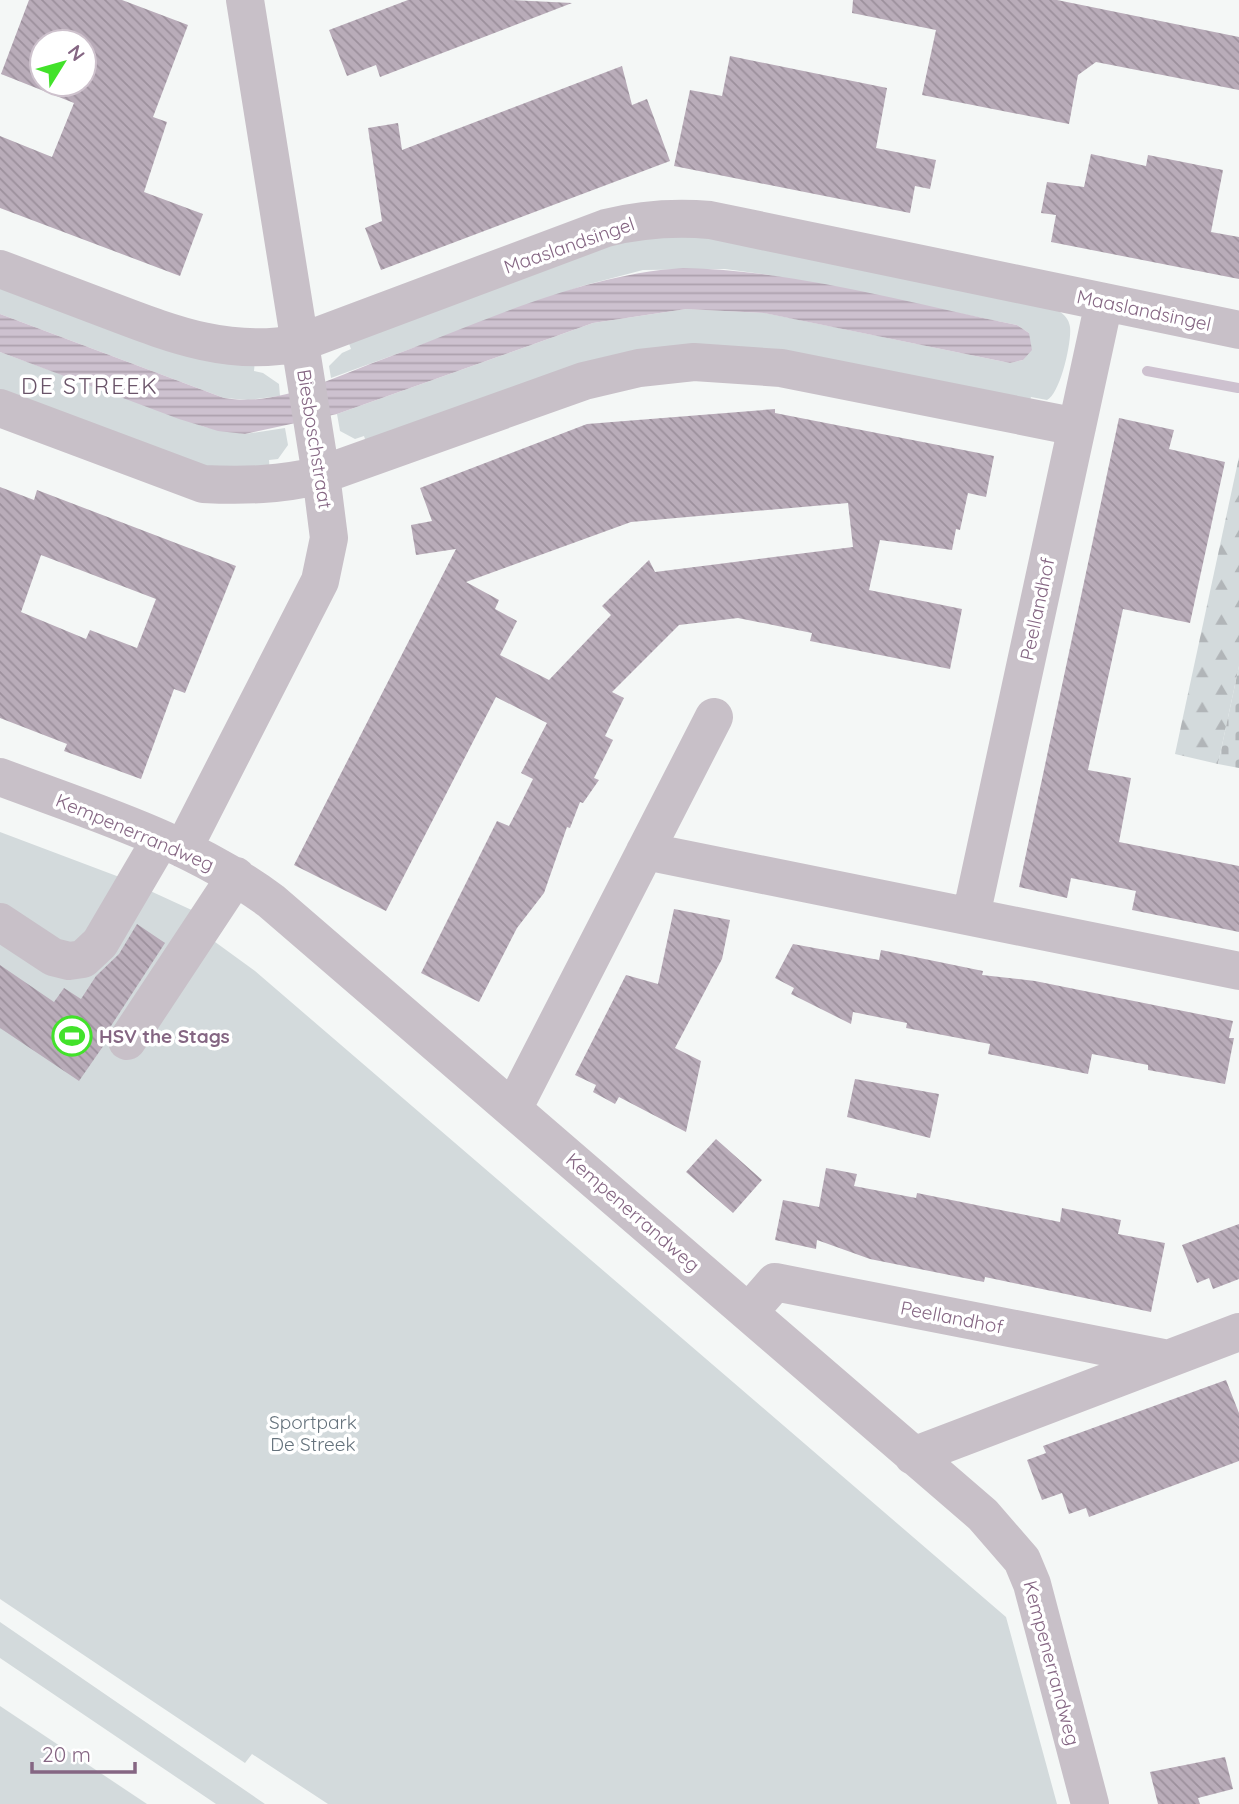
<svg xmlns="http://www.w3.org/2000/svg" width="1239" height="1804" font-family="Quicksand,sans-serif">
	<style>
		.green { fill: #d3dadc }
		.forest { fill: url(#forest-firs) }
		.cemetery { fill: url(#cemetery-stones) }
		.water { fill: url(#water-rules) }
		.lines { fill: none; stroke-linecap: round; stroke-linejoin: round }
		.stream { stroke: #cdc1cf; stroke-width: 10 }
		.building { fill: url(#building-back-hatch); fill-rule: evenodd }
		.minor { stroke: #c8c0c8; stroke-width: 38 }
		.labels { text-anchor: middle; stroke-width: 7; stroke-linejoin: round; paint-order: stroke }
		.street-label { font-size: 19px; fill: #856683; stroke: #fff }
		.poi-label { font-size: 19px; font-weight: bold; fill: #856683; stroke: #fff; text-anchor: start }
		.park-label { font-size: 19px; fill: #65727c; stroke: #fff }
		.quarter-label { font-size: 23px; letter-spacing: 2px; fill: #6a5469; stroke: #fff }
	</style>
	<defs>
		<pattern id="forest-firs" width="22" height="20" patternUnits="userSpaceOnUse" patternTransform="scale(1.75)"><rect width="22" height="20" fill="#d3dadc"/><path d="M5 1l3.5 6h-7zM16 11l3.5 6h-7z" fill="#b1b5b8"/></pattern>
		<pattern id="cemetery-stones" width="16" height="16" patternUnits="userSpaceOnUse" patternTransform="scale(1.75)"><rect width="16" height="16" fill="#d3dadc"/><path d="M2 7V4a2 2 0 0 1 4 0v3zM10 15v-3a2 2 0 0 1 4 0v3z" fill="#b1b5b8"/></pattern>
		<pattern id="water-rules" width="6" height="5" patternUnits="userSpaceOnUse" patternTransform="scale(1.75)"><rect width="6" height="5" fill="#cdc1cf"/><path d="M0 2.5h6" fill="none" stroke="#aca1ad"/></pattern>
		<pattern id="building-back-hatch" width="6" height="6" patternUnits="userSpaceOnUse" patternTransform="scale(1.75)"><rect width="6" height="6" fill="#b9acb9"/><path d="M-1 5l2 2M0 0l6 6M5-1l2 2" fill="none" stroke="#9c909c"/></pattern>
	</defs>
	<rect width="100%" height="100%" fill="#f4f7f6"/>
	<path class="green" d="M670 227 1057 310C1064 314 1069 319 1070 327 1072 342 1060 394 1047 400L1031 397 1028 406 772 356 368 448 364 436 355 439 340 431 337 414 593 323 686 309 765 313 1010 363 1023 360 1029 333 1017 325 769 275 725 269 643 270 582 286 331 378 329 366 342 353 351 349 347 338 617 235Z
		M0 278 255 360 254 371 263 373 279 384 280 396 248 400 224 398 0 314Z
		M0 352 205 427 245 434 285 428 288 445 278 459 269 460 270 475 238 477 0 398Z
		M0 832 122 878 196 912 211 939 255 971 1006 1617 1057 1804H328L252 1754 245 1763 0 1599Z
		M0 1622 265 1804H216L0 1658Z
		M0 1706 147 1804H0Z"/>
	<path class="forest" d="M1239 457V666L1218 764 1175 754Z"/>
	<path class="cemetery" d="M1239 666V768L1218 764Z"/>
	<path class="water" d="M683 268C795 270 907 303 1017 325L1029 333 1032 350 1023 360 1010 363 764 313 686 309 593 323 337 414 245 434 218 431 179 419 0 352V314L224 398C276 407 330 379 378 361 476 325 577 275 683 268Z"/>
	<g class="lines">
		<path class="stream" d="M1147 371 1238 388"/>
	</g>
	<path class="building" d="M29 0H122L188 25 153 117 167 122 144 192 203 214 180 276 0 208V136L52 157 74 103 1 74ZM42 42H84V84H42Z
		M408 0H511L572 3 380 77 376 65 347 76 329 30Z
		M853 0H1057L1239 37V90L1096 62 1078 75 1069 124 922 95 936 30 852 13Z
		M730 56 887 88 876 148 936 160 930 189 915 186 910 213 674 166 690 90 722 96Z
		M622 66 632 105 647 99 670 161 381 270 365 228 382 221 368 128 398 123 402 150Z
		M1091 154 1146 166 1148 155 1223 170 1211 232 1239 237V279L1051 242 1056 215 1041 213 1047 182 1084 187Z
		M775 409V413L994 456 986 497 968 493 960 530 956 529 952 550 880 540 869 590 962 609 950 669 810 641 812 633 738 618 679 625 612 692 624 698 605 736 613 740 594 778 599 780 583 803 580 802 570 828 567 827 544 893 517 928 479 1002 421 973 497 821 509 826 521 803 533 779 521 773 547 723 496 697 386 911 294 865 456 549 416 555 411 525 432 521 420 488 587 424ZM848 503 853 547 655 572 649 560 602 606 611 615 549 680 500 655 517 621 495 609 499 600 466 582 631 522Z
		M1119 418 1174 430 1169 449 1225 462 1190 623 1123 609 1088 770 1131 778 1119 842 1239 866V932L1132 910 1136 891 1071 878 1067 898 1019 887Z
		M0 487 34 500 37 490 236 566 185 693 174 689 141 779 64 751 67 744 0 718ZM41 555 156 599 137 648 90 630 86 639 21 612Z
		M674 909 730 920 722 959 675 1048 701 1061 686 1132 619 1097 615 1104 593 1092 596 1085 575 1075 626 975 658 984Z
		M137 924 165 943 109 1029 106 1042 79 1081 0 1028V965L54 1002 64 988 81 999 96 976 119 954Z
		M793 944 879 960 881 950 983 971 982 975 1035 981 1233 1021 1229 1038H1234L1225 1084 1148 1070V1065L1092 1054 1088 1074 988 1054 990 1044 906 1028 907 1023 853 1012 851 1024 791 994 794 988 775 978Z
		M855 1079 939 1094 930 1138 847 1117Z
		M716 1139 762 1180 733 1213 686 1172Z
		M826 1168 857 1174 854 1186 916 1198 917 1193 1060 1222 1062 1208 1121 1220 1118 1234 1165 1243 1151 1312 985 1277 984 1282 870 1259 817 1240 816 1249 775 1240 783 1200 819 1207Z
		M1239 1224V1279L1213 1289 1209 1278 1197 1283 1182 1245Z
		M1226 1380 1239 1413V1461L1089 1517 1086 1508 1069 1514 1062 1493 1042 1500 1027 1460 1046 1453 1043 1446Z
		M1225 1757 1233 1789 1198 1798 1200 1804H1158L1150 1772Z"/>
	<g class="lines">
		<path class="minor" d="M0 269C37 283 74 297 111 311 174 335 231 357 299 343L606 228C642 219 674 217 710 220L1239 330
			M0 408 203 484C244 486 281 485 321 475L584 381 639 368 694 362 781 368 1077 427
			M0 777C93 812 190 841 271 901L983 1515 1022 1560 1032 1584 1090 1804
			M183 849 320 581 329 538 321 475 245 0
			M645 851 1239 971
			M971 916 1104 302
			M0 922 53 957 69 961 83 959 100 943 161 839
			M127 1041 236 876
			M513 1109 714 717
			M749 1312 775 1282 1168 1359
			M913 1456 1239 1332"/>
	</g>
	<defs>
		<g id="stadium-ring" transform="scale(2.0125)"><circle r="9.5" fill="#fff" stroke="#42e22a" stroke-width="1.5"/><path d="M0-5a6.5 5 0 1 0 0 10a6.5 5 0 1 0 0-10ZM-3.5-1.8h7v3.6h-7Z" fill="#42e22a"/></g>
	</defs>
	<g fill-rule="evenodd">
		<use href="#stadium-ring" x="72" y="1036"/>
	</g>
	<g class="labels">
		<g class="street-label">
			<text transform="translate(569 245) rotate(-19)" y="7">Maaslandsingel</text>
			<text transform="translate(1144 310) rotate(12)" y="7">Maaslandsingel</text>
			<text transform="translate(315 439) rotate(81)" y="7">Biesboschstraat</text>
			<text transform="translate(1037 609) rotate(-78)" y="7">Peellandhof</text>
			<text transform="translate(135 832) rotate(23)" y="7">Kempenerrandweg</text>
			<text transform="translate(633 1212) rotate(41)" y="7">Kempenerrandweg</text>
			<text transform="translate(952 1317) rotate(11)" y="7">Peellandhof</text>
			<text transform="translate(1052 1663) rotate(75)" y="7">Kempenerrandweg</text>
		</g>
		<g class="poi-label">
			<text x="99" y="1043">HSV the Stags</text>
		</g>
		<g class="park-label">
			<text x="313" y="1429">Sportpark<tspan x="313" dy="22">De Streek</tspan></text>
		</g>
		<g class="quarter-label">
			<text x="90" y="394">DE STREEK</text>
		</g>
	</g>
	<g transform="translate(63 63) rotate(53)"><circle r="33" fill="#ffffff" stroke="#cec2cd" stroke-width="2"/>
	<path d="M0-5L12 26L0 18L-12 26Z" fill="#42e22a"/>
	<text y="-10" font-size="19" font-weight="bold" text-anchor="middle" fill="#856683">N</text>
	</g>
	<path d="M32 1762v10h103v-10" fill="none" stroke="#856683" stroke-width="3.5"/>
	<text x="42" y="1762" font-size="21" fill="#856683" stroke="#ffffff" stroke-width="5" paint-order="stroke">20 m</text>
</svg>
